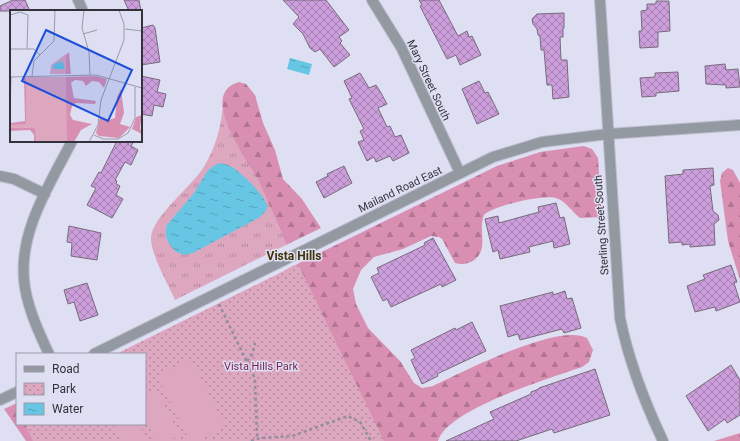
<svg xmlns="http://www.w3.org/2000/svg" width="740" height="441" font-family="Roboto,sans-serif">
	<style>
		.grass { fill: url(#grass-tufts) }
		.forest { fill: url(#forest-firs) }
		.park { fill: url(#park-dots) }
		.garden { fill: #dea7c0 }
		.water { fill: url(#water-ripples) }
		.building { fill: url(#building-cross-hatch); stroke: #776b7a }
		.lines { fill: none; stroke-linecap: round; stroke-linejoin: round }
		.minor-casing { stroke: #bcbcce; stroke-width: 12 }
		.tertiary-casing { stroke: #bcbcce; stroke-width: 12 }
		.path { stroke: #8e8e9d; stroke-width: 2.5; stroke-dasharray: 3 3; stroke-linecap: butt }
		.minor { stroke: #9399a0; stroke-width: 10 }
		.tertiary { stroke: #9399a0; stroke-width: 10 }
		.labels { text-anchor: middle; stroke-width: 3; stroke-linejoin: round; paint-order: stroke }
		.street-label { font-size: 11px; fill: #32323a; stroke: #dfdff3 }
		.park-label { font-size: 11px; fill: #751f50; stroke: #dfdff3 }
		.neighbourhood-label { font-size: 12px; font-weight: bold; fill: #423209; stroke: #dfdff3 }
		.inset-road { fill: none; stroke: #9a9aa9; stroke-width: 1 }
		.view { fill: #1d4ed8; fill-opacity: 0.15; stroke: #1d4ed8; stroke-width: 2 }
		.inset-edge { fill: none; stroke: #32323a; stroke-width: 2 }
	</style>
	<defs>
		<pattern id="grass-tufts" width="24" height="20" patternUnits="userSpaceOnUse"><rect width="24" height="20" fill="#dea7c0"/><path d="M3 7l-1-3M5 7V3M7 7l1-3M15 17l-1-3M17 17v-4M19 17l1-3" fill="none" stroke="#b5899d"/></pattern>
		<pattern id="forest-firs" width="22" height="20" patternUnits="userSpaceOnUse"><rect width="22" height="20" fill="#d98fb2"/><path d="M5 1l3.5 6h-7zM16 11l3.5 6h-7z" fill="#b17592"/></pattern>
		<pattern id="park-dots" width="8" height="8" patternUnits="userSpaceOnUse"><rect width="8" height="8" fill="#dea7c0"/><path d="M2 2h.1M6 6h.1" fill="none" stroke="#b5899d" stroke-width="1.8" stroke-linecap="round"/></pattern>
		<pattern id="water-ripples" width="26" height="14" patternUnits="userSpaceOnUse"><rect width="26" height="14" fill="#66c6e4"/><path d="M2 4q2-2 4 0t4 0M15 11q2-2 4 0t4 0" fill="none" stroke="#55a1ba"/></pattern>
		<pattern id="building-cross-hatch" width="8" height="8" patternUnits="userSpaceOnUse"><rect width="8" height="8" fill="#cc9edc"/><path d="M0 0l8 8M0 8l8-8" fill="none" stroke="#a681b3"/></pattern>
	</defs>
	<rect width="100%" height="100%" fill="#dfdff3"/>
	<path class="grass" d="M223 105C227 133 244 155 258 180 269 200 277 223 286 245L175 300C168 284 151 255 151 238 152 216 193 186 205 165 216 146 221 127 223 105Z"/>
	<path class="forest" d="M239 82 246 84 255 95 263 123 275 150 283 179 302 199 321 228 286 245C278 224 269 203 259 182 249 162 196 94 239 82Z
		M584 146 592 149 598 158 602 217 580 218C572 212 566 201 556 198 544 194 492 206 484 215 477 231 491 251 471 262 466 264 460 265 455 263L442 239 439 237 431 236 403 249 374 257 361 270 353 289 356 304 368 328 400 361 414 383 422 388 433 386C463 372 559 322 587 338L593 350 589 362 582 367C551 378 447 409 438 441H368L287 269 497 166 540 152Z
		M728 168 733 170 740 183V280L728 241 720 181 722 173Z
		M17 403V424H64L74 441H26L4 409Z
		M740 433V441H714Z"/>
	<path class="park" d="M298 264 384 441H33L25 424H145V354H116Z"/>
	<path class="garden" d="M191 359 225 427 197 441H190L157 376Z
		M157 391 180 435 167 441H157L145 417V397Z
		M113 424H139L148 441H122Z"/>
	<path class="water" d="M290 58 312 64 309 75 287 69Z
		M217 164C222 163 226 164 230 166 238 169 268 198 267 207 267 211 263 214 260 217L193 253 185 255 176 252C169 245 163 236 167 225L194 193 208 170Z"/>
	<path class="building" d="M13 0H25L30 11H0V6Z
		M124 0H139L141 11H129Z
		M283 0H326L349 30 339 37 342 41 340 43 350 55 334 67 320 49 315 52 310 48 303 34 293 24 299 17Z
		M419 0H439L458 36 467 31 469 37 472 36 481 55 460 65 456 55 447 59 420 6 422 5Z
		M656 1H669L670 31 658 32V47L640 48 639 31H642L641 11 647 10V4H656Z
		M564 13V28H563V37H560L561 60H567L569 97 553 99 552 85H547L544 50H541L540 36 538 35 537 29 533 24 532 19 537 14Z
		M153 25 155 28 160 62 141 65V28Z
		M725 64 726 70 738 69 740 87 726 88V85L706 84 705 66Z
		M678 72 679 91 656 93V96L642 97 640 78 655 77V73Z
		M360 73 369 88 376 85 381 93 387 104 378 108 387 127 390 126 395 137 401 135 409 153 393 161 390 156 376 162 374 157 367 161 358 142 364 140 360 131 364 129 349 99 352 98 344 81Z
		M141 76 160 80 157 92 166 94 163 107 154 105 152 116 141 114Z
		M479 81 485 93 488 92 499 114 477 124 462 89Z
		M117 141H134L131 146 138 150 131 165 125 162 115 180 117 181 116 184 120 186 116 195 123 199 112 218 87 205 96 188 91 186 99 172 101 173Z
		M344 166 352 183 324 198 316 182 328 176 327 174Z
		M713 168 714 185 710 186 713 211 718 215 719 220 714 224 715 245 690 247V244L682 245V242L669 243 665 176 683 174V170Z
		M556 203 560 218 564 217 570 244 554 248 553 241 529 247 530 252 500 259 498 250 493 252 485 219 498 216 499 223 539 212 538 207Z
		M69 226 101 233 97 260 71 256 72 243 67 242Z
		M433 238 456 280 442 287 441 284 391 307 387 299 383 301 371 277 379 273 377 268 417 249 425 245 424 243Z
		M731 265 737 282 734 283 740 302 716 311 715 307 695 312 687 286 705 279 703 275Z
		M87 283 98 315 80 321 74 302 68 304 64 290Z
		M565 291 567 299 572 298 581 328 564 333 562 329 520 340 518 334 508 337 500 306 553 292V295Z
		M472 322 486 351 437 374 438 376 422 384 411 360 415 358 411 350 455 328 456 330Z
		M731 365 740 380V415L727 423 725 419 708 431 686 396Z
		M595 369 610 415 554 433 552 429 516 441H446L494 419 490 412 531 394V392L539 389V388Z"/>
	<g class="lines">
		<g class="minor-casing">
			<path id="minor" d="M78 0 83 11
				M372 0 401 47 460 173
				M608 134 740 125
				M0 176 14 179 45 194
				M49 354C39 333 29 311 25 288 16 235 49 186 72 141"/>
		</g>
		<g class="tertiary-casing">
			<path id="tertiary" d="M600 0 620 318C629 362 644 401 663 441
				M94 354 493 157 542 142 608 134
				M0 400 17 392"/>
		</g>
		<path class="path" d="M219 304 255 379 257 438
			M247 361 252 355 255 343
			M251 441 260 438 292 436 348 416 360 422 371 441"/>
		<use href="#minor" class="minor"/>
		<use href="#tertiary" class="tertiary"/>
	</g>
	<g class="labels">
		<g class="street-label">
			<text transform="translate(429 80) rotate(65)" y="4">Mary Street South</text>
			<text transform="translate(400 189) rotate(-26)" y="4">Mailand Road East</text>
			<text transform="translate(601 225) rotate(-94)" y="4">Sterling Street South</text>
		</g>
		<g class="park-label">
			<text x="261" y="370">Vista Hills Park</text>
		</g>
		<g class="neighbourhood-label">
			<text x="294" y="260">Vista Hills</text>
		</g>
	</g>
	<g transform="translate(10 10)">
		<rect width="132" height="132" fill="#dfdff3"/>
		<path d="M56 44V64H40L41 55Z" fill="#dea7c0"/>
		<path d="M59 42 61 64H56V45ZM86 66 97 69 94 78 89 72 82 71 76 76 73 71 65 70 61 73 64 88 86 91 85 94 66 93 62 96 60 105 63 110 82 114 71 120 64 132H24V125L20 120 0 121V113L15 111 14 68ZM111 79 114 103 110 114 120 117 109 128 89 126 86 123 90 108 99 110 105 108 107 87ZM132 105 130 118 132 124 122 119 126 107Z" fill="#d98fb2"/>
		<path d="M16 67H56L57 132H26L25 118H0V115L16 114Z" fill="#dea7c0"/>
		<path d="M52 51 55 59H43V55Z" fill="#66c6e4"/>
		<path class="inset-road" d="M74 0 72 18 79 42 80 65M0 5 10 2 18 5 17 39M115 19 132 21M73 24 87 20M0 39H24L30 45M22 66 24 51 44 31 45 0M0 67 86 65 132 78M0 100 1 67M84 125 93 129H108L118 123 125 108V77M79 132 88 115 91 90 114 30V14L109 0"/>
		<path class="view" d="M36 20 122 60 98 111 12 71Z"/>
		<rect width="132" height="132" class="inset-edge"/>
	</g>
	<rect x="16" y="353" width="130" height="72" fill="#dfdff3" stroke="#9a9aa9"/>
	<rect x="24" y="366" width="20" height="6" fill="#9399a0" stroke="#9a9aa9"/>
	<text x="52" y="373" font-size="12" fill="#32323a">Road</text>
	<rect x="24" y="383" width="20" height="12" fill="url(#park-dots)" stroke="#9a9aa9"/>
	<text x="52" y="393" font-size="12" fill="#32323a">Park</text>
	<rect x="24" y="403" width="20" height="12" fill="url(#water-ripples)" stroke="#9a9aa9"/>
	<text x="52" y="413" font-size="12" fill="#32323a">Water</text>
</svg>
